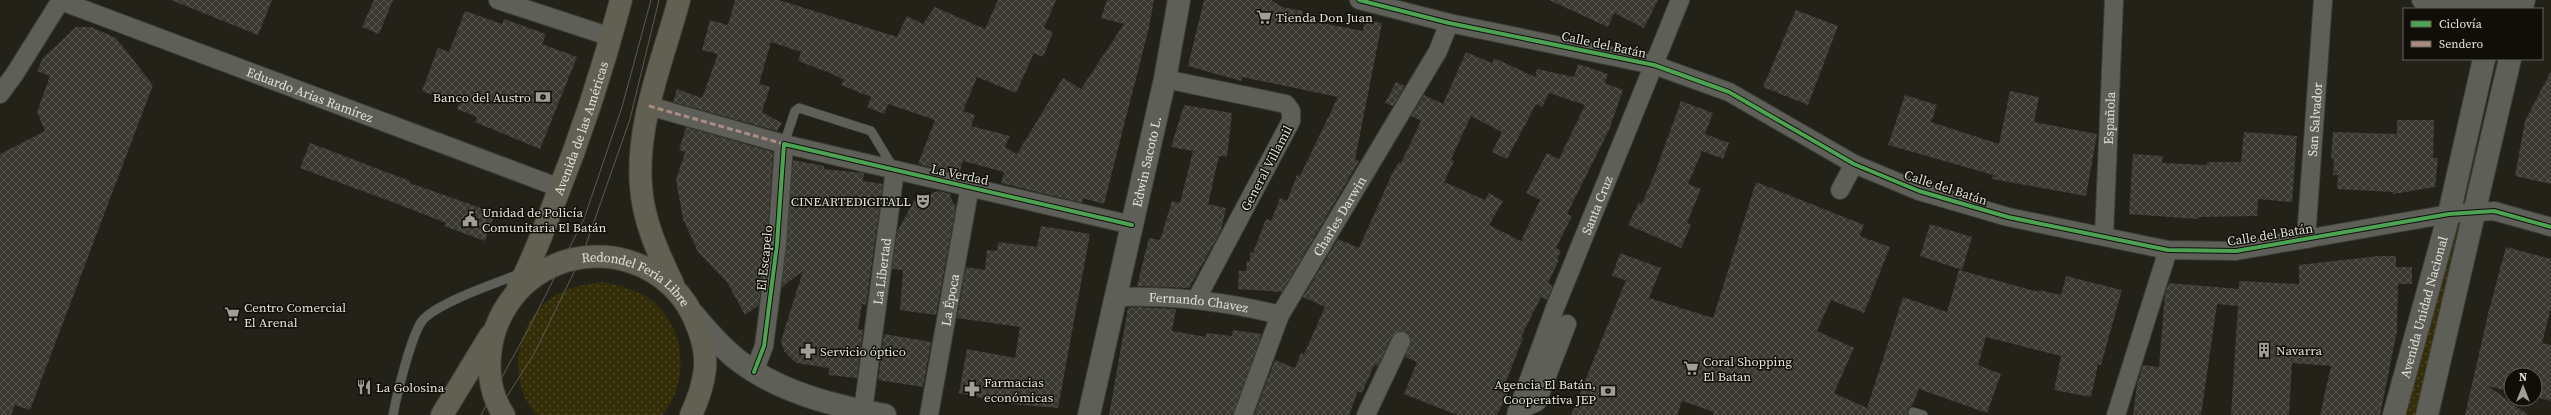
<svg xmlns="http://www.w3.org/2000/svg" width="2551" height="415" font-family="'Source Serif 4',serif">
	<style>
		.grass { fill: url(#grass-dots) }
		.building { fill: url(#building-cross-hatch); fill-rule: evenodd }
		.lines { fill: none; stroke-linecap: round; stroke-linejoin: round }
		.lane-casing { stroke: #3f3e37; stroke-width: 10 }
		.street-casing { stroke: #3f3e37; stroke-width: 20 }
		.secondary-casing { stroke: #3f3e37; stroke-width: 24 }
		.primary-casing { stroke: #3f3e37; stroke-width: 24 }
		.lane { stroke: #5f5f59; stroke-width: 9 }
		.street { stroke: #5f5f59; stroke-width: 18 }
		.secondary { stroke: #5f5f59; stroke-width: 22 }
		.primary { stroke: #616053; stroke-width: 22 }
		.tram { stroke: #5b5b54; stroke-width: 1 }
		.quiet { stroke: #a88b81; stroke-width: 3; stroke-dasharray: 6 3; stroke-linecap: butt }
		.cycleway-casing { stroke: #0f0e08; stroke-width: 6 }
		.cycleway { stroke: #4ca352; stroke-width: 4 }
		.labels { text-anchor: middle; stroke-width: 3; stroke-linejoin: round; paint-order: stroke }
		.poi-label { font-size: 13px; fill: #e4e3d8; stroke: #0f0e08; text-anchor: start }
		.street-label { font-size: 13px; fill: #e4e3d8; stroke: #0f0e08 }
	</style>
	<defs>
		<pattern id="grass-dots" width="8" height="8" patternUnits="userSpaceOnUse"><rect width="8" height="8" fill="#332e08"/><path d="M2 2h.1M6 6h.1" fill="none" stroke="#504c2b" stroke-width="1.8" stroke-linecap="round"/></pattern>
		<pattern id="building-cross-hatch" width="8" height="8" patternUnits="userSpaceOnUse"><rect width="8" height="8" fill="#393831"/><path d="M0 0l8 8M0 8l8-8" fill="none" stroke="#56554e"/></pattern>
	</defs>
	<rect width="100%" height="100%" fill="#232219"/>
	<path class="grass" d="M2471 214 2424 415H2398L2450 216Z
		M603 282C620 286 636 289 651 300 686 326 690 383 662 415H537C505 382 516 320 553 297 569 287 585 284 603 282Z"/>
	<path class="building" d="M171 0H272L258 35Z
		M374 0H393L379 34 362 27Z
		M735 0H779L897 37 907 16 923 24 935 7 985 29 998 0H1056L1044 28 1053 32 1043 57 1034 53 1016 93 977 77 963 111 975 115 971 126 1010 136 1005 147 1017 154 1063 78 1081 89 1124 24 1101 18 1107 0H1154L1149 27 1104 204 1083 198 1082 203 1001 183 1004 172 963 161 959 174 918 164 935 120 888 104 884 114 867 107 871 97 841 85 844 80 830 73 798 61 801 52 771 42 759 84 770 87 762 112 782 123 777 131 673 102 677 89 702 98 718 54 702 50 710 20 728 25Z
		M1204 0H1271L1282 7 1303 11 1301 19 1363 31 1365 20 1382 23 1355 159 1359 161 1282 292 1238 289 1239 271H1246L1247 261 1250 262V252L1253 253 1266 219 1271 221 1280 198 1287 201 1297 175 1300 176 1338 97 1242 77 1241 81 1188 66Z
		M1549 0H1658L1644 28 1614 13 1608 27Z
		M1796 10 1838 26 1808 105 1763 87Z
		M465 11 502 24 504 19 546 34 542 44 577 57 540 149 475 122 477 117 457 109 459 104 422 91 438 48 449 52Z
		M76 27H91L116 38 153 85 30 410 15 405 11 415H0V154L45 131 37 112 50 76 37 71 43 58Z
		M1466 52 1492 63 1494 58 1535 77 1537 69 1574 77 1578 64 1608 74 1605 83 1623 90 1609 130 1567 214 1572 216 1556 248 1561 251 1557 259 1559 260 1548 283 1553 285 1547 300 1541 297 1521 337 1523 338 1503 389 1509 391 1497 415H1457L1404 394 1417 362 1405 357 1411 340 1409 335 1401 331 1392 336 1378 366 1374 365 1362 393 1358 391 1349 415H1254L1275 360 1295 368 1301 353 1304 354 1325 307 1303 297 1338 239 1359 248 1392 174 1399 162 1401 163 1421 121 1411 116 1424 95 1443 104ZM1549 93 1585 105 1559 159 1547 153 1526 193 1540 200 1521 241 1489 225 1503 201 1489 193 1485 200 1444 182 1454 161 1451 159 1471 116 1502 132 1492 152 1507 159 1536 104 1542 107Z
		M2551 71V184L2515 176 2525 121Z
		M1396 82 1405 86 1393 106 1385 103Z
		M2010 91 2039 97 2034 122 2097 134 2086 196 1992 179 1993 175 1888 145 1905 95 1937 105 1931 122 1999 144Z
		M1681 101 1713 113 1705 134 1729 143 1723 159 1702 151 1688 184 1701 189 1687 223 1691 225 1681 248 1628 225 1639 202 1642 204 1656 170Z
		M1184 105 1232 113 1227 157 1219 156 1208 204 1226 208 1221 231 1189 288 1137 286 1149 238 1160 240 1172 201 1180 203 1193 151 1171 147Z
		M2397 120H2434L2433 158H2438L2435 187 2393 194V192L2337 189 2338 175H2333L2334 159H2331L2333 132 2397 134Z
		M686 127 773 152 767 243 759 305 745 315 727 282 698 252 683 219 676 180 685 152 679 150Z
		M2244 132 2297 136 2292 202 2258 199 2257 216 2198 217V219L2129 214 2133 154 2163 156 2162 163 2207 165V162H2241Z
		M310 143 410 181V183L495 213 485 241 444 226 446 223 395 203 300 168Z
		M793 160 824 166V169L864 173 863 181 883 184 866 305 862 304 858 329 863 330 857 378 829 375V368L796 363 784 351 781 341 803 271 782 287Z
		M1756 182 1864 225 1860 236 1890 247 1864 313 1831 300 1817 331 1854 348 1834 393 1867 408 1903 297 1947 312 1959 270 2039 292V290L2061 295 2066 276 2122 290 2101 365 2098 364 2091 397 2054 390 2061 356 1986 337 1978 365 2001 374 1987 413 1919 389 1912 406 1907 410 1908 415H1713L1714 412 1682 401 1677 415H1571L1626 280 1612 276 1620 253 1661 268 1649 298 1713 318Z
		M938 191 951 194 950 197 956 207 936 315 900 310 903 270 892 269 897 232 915 199Z
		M1930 224 1972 237 1962 270 1920 256Z
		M1041 226 1090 234 1058 408 1012 404 959 393 967 349 1015 358 1020 327 957 318 966 267 985 270 987 250 997 251 998 242 1037 247Z
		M2506 247 2551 259V308L2542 343 2551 345V401L2535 397V375H2511V392L2488 386 2528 415H2465L2488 314Z
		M2379 256H2396V267H2412V284H2398L2397 331 2380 415H2320L2331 366 2292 363 2289 415H2231L2238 306 2217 304 2201 415H2133L2137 384 2143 365 2159 367 2165 294 2169 283 2239 289V281L2299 284V265Z
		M1137 307 1176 309 1172 331 1206 337V333L1232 336 1233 330 1262 334 1233 415H1109L1128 308Z
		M884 334 931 342 923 387 878 380Z"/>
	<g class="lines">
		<g class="lane-casing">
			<path id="lane" d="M784 144 795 111 799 108 871 131 894 169
				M1913 412 1923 415
				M393 415C397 394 411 336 422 321 436 303 499 282 522 273"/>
		</g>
		<g class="street-casing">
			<g id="street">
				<path d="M498 0 611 37"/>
				<path d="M1359 0 1449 23 1654 65 1729 92 1854 164 1919 191 2008 217 2168 250 2236 251 2449 214 2494 211 2551 227"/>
				<path d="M2421 0 2496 1 2522 6"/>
				<path id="s1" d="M61 1 560 188"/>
				<path d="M1165 79 1286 104 1291 111V121L1197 298"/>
				<path d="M0 94 14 75 61 0"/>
				<path d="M649 106 784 144 1132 225"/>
				<path d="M1840 190 1854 164"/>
				<path id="s2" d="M2104 236 2114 0"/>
				<path id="s3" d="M2306 239 2323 0"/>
				<path id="s4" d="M1116 297C1174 295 1225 301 1280 315"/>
				<path d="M754 372 764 346 777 244 784 144"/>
				<path id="s5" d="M863 411 895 170"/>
				<path d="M1517 411 1537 402 1567 324"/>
				<path id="s6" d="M929 415 970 186"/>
				<path id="s7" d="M1243 415 1280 315 1438 51 1449 23"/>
				<path d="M1366 415 1401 341"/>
				<path id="s8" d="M1516 415 1555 308 1680 0"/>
				<path d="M2116 415 2168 250"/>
			</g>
		</g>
		<g class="secondary-casing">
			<g id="secondary">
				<path d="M2495 9 2497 0"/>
				<path d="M2521 9 2524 0"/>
				<path d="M694 315C708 332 722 348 739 361 781 393 835 406 885 415"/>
				<path id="s9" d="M1089 415 1165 79 1179 0"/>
				<path id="s10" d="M2394 415 2449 214 2484 59"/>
				<path d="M2427 415 2510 59"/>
			</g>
		</g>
		<g class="primary-casing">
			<g id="primary">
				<path d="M673 284C658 253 643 220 641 186 636 123 663 60 679 0"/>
				<path id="s11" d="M518 287C533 260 543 231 554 203 581 136 603 69 621 0"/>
				<path d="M442 415 490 336"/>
				<path id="s12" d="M504 415C488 392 487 363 493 337 499 313 515 290 535 276 593 236 675 260 698 328 703 340 706 355 705 369 703 386 698 400 691 415"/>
			</g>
		</g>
		<use href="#lane" class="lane"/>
		<use href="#street" class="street"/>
		<use href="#secondary" class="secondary"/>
		<use href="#primary" class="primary"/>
		<path class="tram" d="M481 415 529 328 584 219 622 107 651 0
			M495 415 534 354 582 256 630 119 659 0"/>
		<path class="quiet" d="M649 106 784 144"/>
		<g class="cycleway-casing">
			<path id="cycleway" d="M1359 0 1449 23 1654 65 1729 92 1854 164 1919 191 2008 217 2168 250 2236 251 2449 214 2494 211 2551 227
				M754 372 764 346 777 244 784 144 1132 225"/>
		</g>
		<use href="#cycleway" class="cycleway"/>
	</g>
	<defs>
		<g id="supermarket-bare" transform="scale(1.2)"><path d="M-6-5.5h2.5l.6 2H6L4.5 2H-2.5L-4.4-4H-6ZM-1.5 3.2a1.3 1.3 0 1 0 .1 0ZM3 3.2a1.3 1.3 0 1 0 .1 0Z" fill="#a09f95" stroke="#0f0e08" stroke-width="2.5" paint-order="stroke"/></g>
		<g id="bank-bare" transform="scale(1.2)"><path d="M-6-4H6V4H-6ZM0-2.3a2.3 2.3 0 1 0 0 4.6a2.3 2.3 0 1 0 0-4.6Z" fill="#a09f95" stroke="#0f0e08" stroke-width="2.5" paint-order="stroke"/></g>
		<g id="theatre-bare" transform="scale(1.2)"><path d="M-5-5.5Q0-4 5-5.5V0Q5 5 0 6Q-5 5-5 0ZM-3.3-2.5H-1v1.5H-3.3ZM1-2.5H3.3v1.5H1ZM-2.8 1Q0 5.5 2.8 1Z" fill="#a09f95" stroke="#0f0e08" stroke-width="2.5" paint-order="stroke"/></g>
		<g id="civic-bare" transform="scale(1.2)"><path d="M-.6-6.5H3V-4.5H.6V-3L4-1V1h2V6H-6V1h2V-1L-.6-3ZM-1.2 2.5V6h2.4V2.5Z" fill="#a09f95" stroke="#0f0e08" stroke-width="2.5" paint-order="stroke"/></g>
		<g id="building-bare" transform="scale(1.2)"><path d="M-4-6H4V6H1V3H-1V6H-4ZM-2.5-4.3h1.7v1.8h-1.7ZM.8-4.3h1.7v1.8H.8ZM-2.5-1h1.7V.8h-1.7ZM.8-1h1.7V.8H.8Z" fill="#a09f95" stroke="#0f0e08" stroke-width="2.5" paint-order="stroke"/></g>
		<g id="pharmacy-bare" transform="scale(1.2)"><path d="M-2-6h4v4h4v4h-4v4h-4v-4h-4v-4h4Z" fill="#a09f95" stroke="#0f0e08" stroke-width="2.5" paint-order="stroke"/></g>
		<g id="restaurant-bare" transform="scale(1.2)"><path d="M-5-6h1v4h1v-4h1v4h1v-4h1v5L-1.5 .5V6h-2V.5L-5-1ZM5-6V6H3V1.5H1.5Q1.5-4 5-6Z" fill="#a09f95" stroke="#0f0e08" stroke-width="2.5" paint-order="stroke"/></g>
	</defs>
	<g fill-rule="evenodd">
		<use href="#supermarket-bare" x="1264" y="17"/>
		<use href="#bank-bare" x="543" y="97"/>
		<use href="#theatre-bare" x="923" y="201"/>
		<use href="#civic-bare" x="470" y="219"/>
		<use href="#supermarket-bare" x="232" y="314"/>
		<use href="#building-bare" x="2264" y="350"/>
		<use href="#pharmacy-bare" x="808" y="351"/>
		<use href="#supermarket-bare" x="1691" y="368"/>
		<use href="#restaurant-bare" x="364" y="387"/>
		<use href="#pharmacy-bare" x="972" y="389"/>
		<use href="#bank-bare" x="1608" y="391"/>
	</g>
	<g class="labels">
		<g class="poi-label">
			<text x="1276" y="22">Tienda Don Juan</text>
			<text x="531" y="102" text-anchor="end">Banco del Austro</text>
			<text x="911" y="206" text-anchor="end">CINEARTEDIGITALL</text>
			<text x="482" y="217">Unidad de Policía<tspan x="482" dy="15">Comunitaria El Batán</tspan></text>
			<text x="244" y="312">Centro Comercial<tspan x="244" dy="15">El Arenal</tspan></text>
			<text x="2276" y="355">Navarra</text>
			<text x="820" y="356">Servicio óptico</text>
			<text x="1703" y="366">Coral Shopping<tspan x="1703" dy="15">El Batan</tspan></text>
			<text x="984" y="387">Farmacias<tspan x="984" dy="15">económicas</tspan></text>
			<text x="1596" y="389" text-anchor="end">Agencia El Batán,<tspan x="1596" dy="15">Cooperativa JEP</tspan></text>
			<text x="376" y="392">La Golosina</text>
		</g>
		<g class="street-label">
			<text transform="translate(1604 44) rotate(12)" y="5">Calle del Batán</text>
			<text dy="5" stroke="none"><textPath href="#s1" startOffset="266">Eduardo Arias Ramírez</textPath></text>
			<text dy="5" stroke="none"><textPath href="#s2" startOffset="118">Española</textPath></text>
			<text dy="5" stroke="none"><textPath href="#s3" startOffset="120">San Salvador</textPath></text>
			<text dy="5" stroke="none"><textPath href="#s11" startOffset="171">Avenida de las Américas</textPath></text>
			<text dy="5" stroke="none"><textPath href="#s9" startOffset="260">Edwin Sacoto L.</textPath></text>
			<text transform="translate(1266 168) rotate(-62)" y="5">General Villamil</text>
			<text transform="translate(960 174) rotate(12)" y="5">La Verdad</text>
			<text transform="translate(1946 187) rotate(18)" y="5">Calle del Batán</text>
			<text dy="5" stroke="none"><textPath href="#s8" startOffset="225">Santa Cruz</textPath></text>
			<text dy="5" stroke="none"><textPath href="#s7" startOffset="222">Charles Darwin</textPath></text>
			<text transform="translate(2270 234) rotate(-9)" y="5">Calle del Batán</text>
			<text transform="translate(764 258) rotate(-84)" y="5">El Escapelo</text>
			<text dy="5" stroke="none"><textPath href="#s5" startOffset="141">La Libertad</textPath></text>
			<text dy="5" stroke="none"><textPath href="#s12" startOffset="268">Redondel Feria Libre</textPath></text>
			<text dy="5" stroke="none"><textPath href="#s6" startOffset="117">La Época</textPath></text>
			<text dy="5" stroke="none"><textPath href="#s4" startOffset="83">Fernando Chavez</textPath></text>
			<text dy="5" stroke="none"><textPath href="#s10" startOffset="112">Avenida Unidad Nacional</textPath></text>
		</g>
	</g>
	<rect x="2403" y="8" width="140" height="52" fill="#0f0e08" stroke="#64635b"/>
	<rect x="2411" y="21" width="20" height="6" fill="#4ca352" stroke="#64635b"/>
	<text x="2439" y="28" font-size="12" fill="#e4e3d8">Ciclovía</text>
	<rect x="2411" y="41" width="20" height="6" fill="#a88b81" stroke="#64635b"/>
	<text x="2439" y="48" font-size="12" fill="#e4e3d8">Sendero</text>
	<g transform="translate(2523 387)"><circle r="19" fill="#0f0e08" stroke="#64635b"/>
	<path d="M0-3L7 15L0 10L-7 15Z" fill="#a09f95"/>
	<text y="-6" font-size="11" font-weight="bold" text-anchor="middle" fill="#e4e3d8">N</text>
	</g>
</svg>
